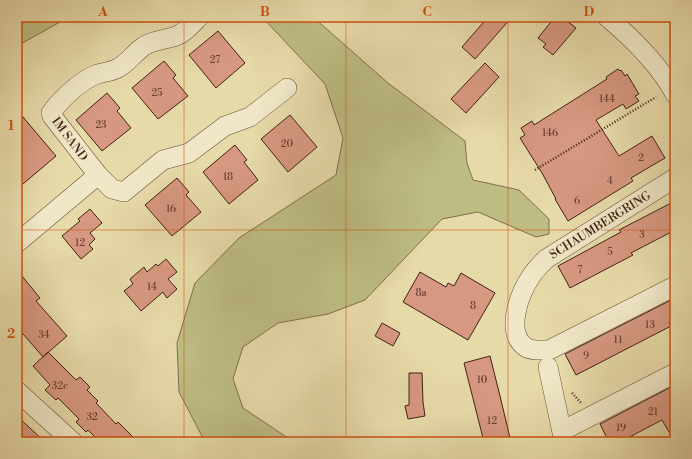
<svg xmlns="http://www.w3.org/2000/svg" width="692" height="459" font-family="'Libre Bodoni',serif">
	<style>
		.green { fill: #bdbd83; stroke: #806f4c }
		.building { fill: #d79881; stroke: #422115 }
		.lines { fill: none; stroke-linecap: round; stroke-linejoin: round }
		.minor-casing { stroke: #6b4f3a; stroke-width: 20 }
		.path { stroke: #422115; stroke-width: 2.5; stroke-dasharray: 1 2; stroke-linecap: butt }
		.minor { stroke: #efe7c7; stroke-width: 19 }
		.grid { fill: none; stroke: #cf510d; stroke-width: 1; stroke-opacity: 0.55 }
		.labels { text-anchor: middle; stroke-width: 3; stroke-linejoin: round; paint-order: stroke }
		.number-label { font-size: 10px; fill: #673f30 }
		.street-label { font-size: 12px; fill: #422115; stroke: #efe7c7 }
		.neatline { fill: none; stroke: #cf510d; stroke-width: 1.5 }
		.grid-label { font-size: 13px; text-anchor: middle; font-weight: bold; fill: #cf510d }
	</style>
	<rect width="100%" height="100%" fill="#e7daa9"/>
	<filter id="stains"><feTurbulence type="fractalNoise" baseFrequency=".005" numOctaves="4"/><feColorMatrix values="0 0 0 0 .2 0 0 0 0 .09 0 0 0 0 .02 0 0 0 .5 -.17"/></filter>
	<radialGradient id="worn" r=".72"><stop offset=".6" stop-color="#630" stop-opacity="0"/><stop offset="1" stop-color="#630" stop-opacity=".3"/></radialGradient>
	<path class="green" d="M17 17H69L17 46Z
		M102 17H137L133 19 107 22Z
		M262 17H313L388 83 465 141 467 163 473 180 519 190 549 219V234L536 237 478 212 442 219 365 300 328 314 278 323 243 347 233 379 243 408 294 442H205L179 392 177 343 195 283 239 238 336 175 343 138 325 84Z"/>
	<path class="building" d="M488 17H512L475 59 462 47Z
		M555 17H562L576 28 553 55 543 47 546 44 538 38Z
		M218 31 245 63 216 88 189 55Z
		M164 61 176 75 173 78 188 96 158 119 132 88Z
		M485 63 499 77 466 113 451 99Z
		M618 69 620 71 621 70 625 76 627 74 639 94 635 96 639 101 626 109 623 104 596 120 619 156 652 136 665 158 631 178 633 181 568 221 555 199H556L542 173 520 138 525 135 521 128 532 121 534 125 607 79 606 77Z
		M107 93 120 108 117 111 131 128 102 151 76 120Z
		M17 110 56 156 17 189Z
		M290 115 317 147 288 172 261 139Z
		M235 145 247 160 244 162 258 180 229 204 203 172Z
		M177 178 189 192 186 195 201 212 172 236 145 205Z
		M675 201V230L631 253 633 255 570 288 558 266 621 232 619 230Z
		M90 209 102 223 90 233 95 239 89 245 93 249 81 259 62 236 80 221 78 219Z
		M166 259 177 272 168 279 177 289 167 298 163 292 141 311 124 291 133 284 130 279 144 267 147 272 156 264 158 266Z
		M17 270 40 298 36 301 67 336 43 357 17 327Z
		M420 272 446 287 448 283 454 286 461 273 495 293 468 340 403 302Z
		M675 298V319L669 322 671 326 576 375 565 354Z
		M382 323 400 333 393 346 375 336Z
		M48 352 76 380 80 377 90 387 87 390 98 401 96 403 116 424 118 422 138 442H100L88 430 86 432 76 422 79 419 58 398 56 400 45 390 50 385 33 366Z
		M490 356 500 396 511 442H484L464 363Z
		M409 373H422L423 402 425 416 408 419 405 406 409 405Z
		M675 385V442L662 420 620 442H609L600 424Z
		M17 416 45 442H17Z"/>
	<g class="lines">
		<g class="minor-casing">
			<path id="minor" d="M199 17C192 24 185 33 176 36 165 40 153 40 144 46 134 53 128 63 118 68 111 72 103 72 95 75 80 81 60 100 51 113L52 116 98 175 112 189 124 192 163 160 189 153 225 126 250 117 287 88
				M607 17C632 38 660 66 675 94
				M675 178 546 259C541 264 536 269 532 275 520 292 503 334 527 348 533 351 542 350 549 350L675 286
				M17 243 98 175
				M548 367 564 442
				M17 391 73 442
				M562 431 675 373"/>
		</g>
		<path class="path" d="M535 170 656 97
			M572 393 581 403"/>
		<use href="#minor" class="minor"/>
	</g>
	<path class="grid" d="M184 17V442M346 17V442M508 17V442M17 230H675"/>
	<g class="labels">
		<g class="number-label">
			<text x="215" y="63">27</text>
			<text x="157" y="96">25</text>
			<text x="607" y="102">144</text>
			<text x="101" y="128">23</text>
			<text x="550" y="136">146</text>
			<text x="287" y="147">20</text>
			<text x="641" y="161">2</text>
			<text x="228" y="180">18</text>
			<text x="610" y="184">4</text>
			<text x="577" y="204">6</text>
			<text x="171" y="212">16</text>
			<text x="642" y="238">3</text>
			<text x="80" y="246">12</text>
			<text x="610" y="255">5</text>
			<text x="580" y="273">7</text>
			<text x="152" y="290">14</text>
			<text x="421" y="296">8a</text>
			<text x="473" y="309">8</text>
			<text x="650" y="328">13</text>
			<text x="44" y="338">34</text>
			<text x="618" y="343">11</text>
			<text x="586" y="359">9</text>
			<text x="482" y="383">10</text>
			<text x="60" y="389">32c</text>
			<text x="653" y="415">21</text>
			<text x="92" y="420">32</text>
			<text x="492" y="424">12</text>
			<text x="621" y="431">19</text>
		</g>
		<g class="street-label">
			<text transform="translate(70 139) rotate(53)" y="4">IM SAND</text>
			<text transform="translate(600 225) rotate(-32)" y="4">SCHAUMBERGRING</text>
		</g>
	</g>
	<rect width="692" height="459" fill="none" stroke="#e7daa9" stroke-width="44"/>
	<rect x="22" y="22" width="648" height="415" class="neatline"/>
	<g class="grid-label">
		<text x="103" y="16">A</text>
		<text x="265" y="16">B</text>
		<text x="427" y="16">C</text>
		<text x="589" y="16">D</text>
		<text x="11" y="130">1</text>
		<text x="11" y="338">2</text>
	</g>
	<rect width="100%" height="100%" filter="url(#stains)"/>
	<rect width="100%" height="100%" fill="url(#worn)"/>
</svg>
